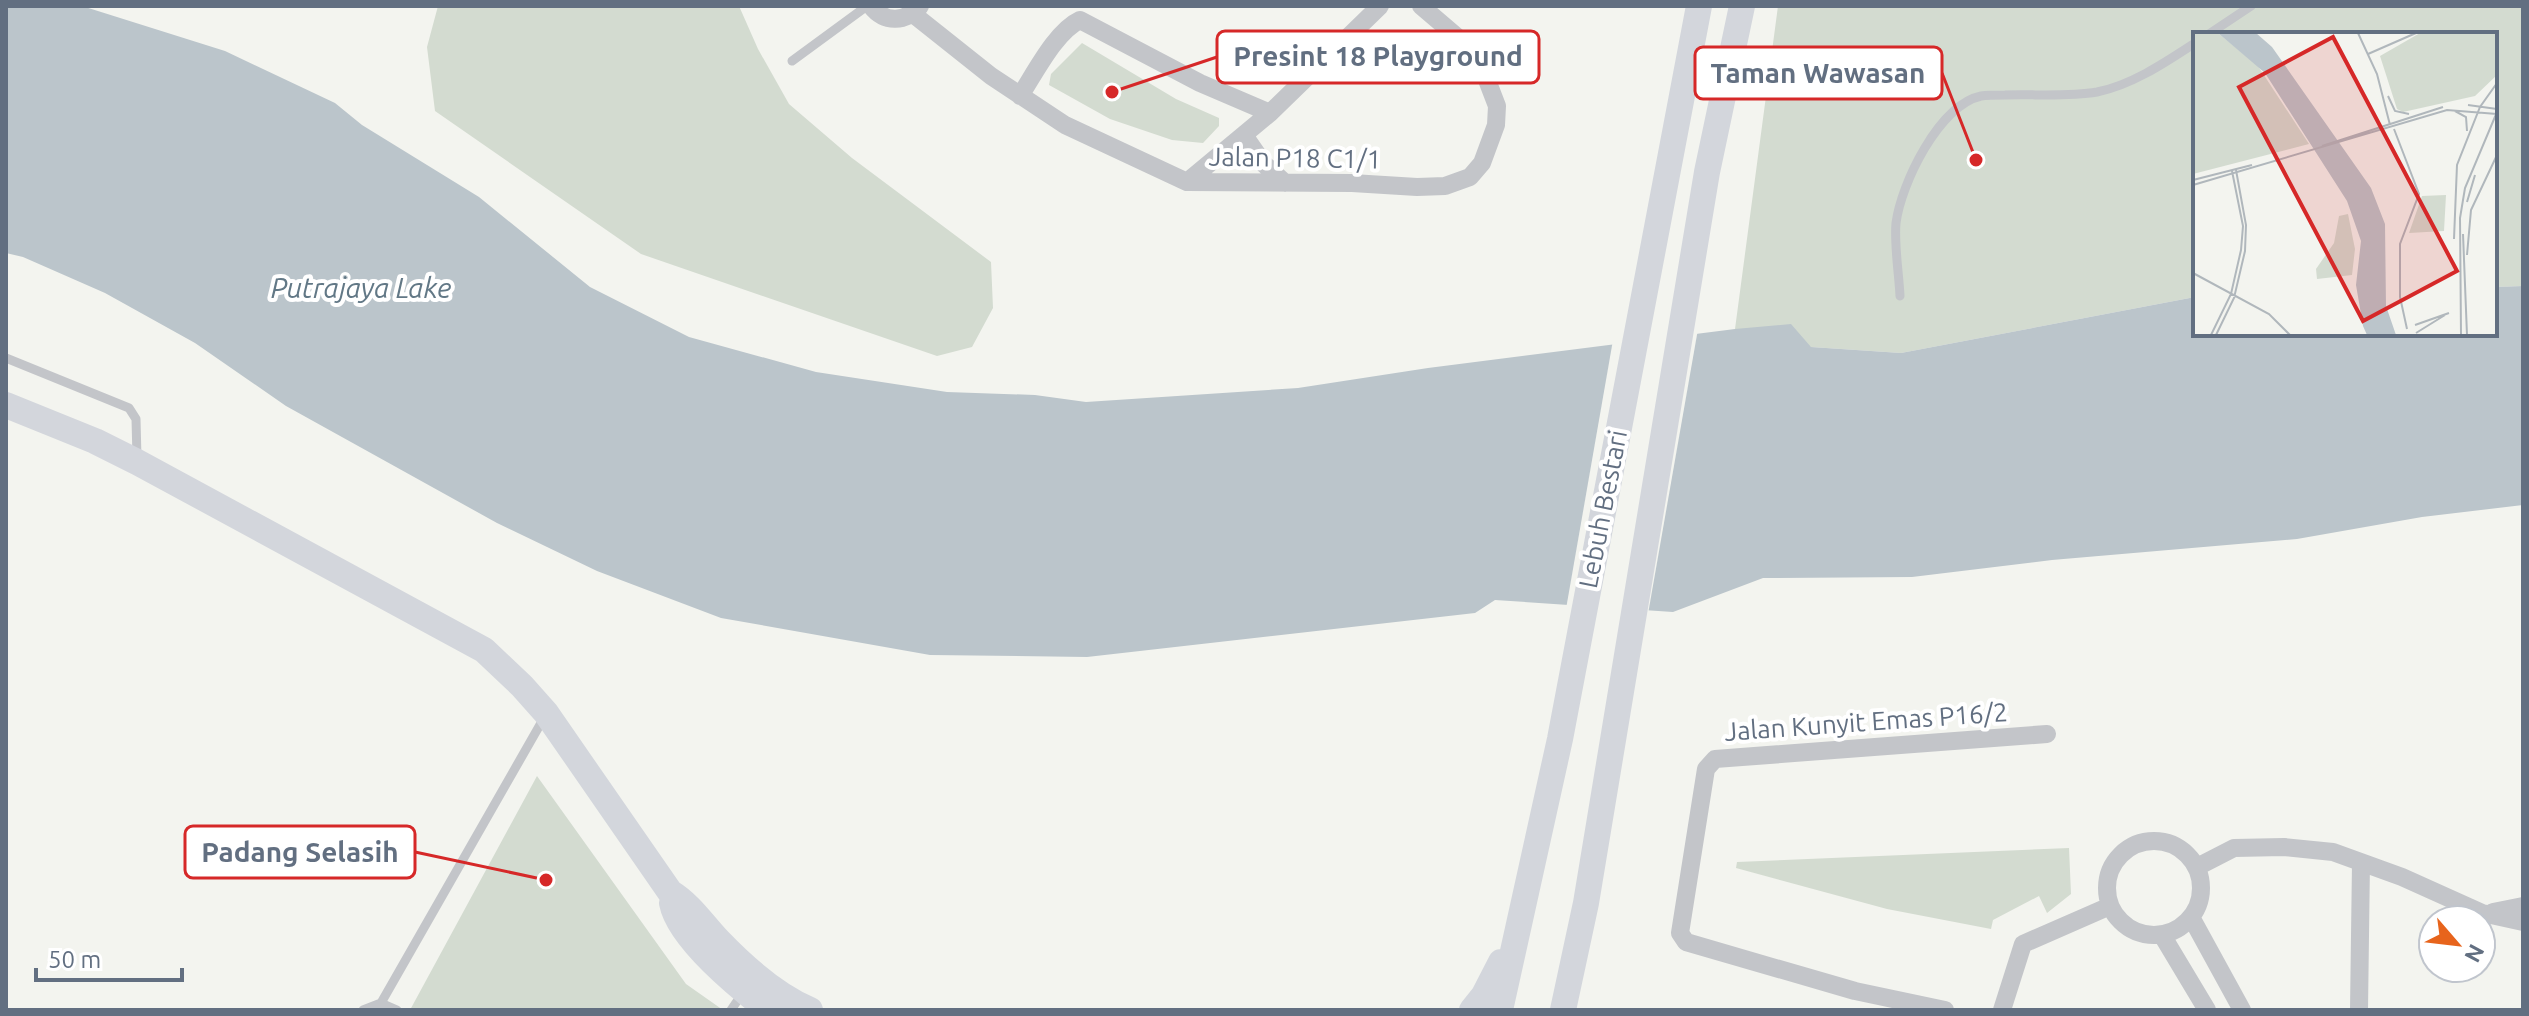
<svg xmlns="http://www.w3.org/2000/svg" width="2529" height="1016" font-family="Ubuntu,sans-serif">
	<style>
		.green { fill: #d3dbd0 }
		.water { fill: #bbc5cb }
		.pier { fill: #f3f4ef }
		.lines { fill: none; stroke-linecap: round; stroke-linejoin: round }
		.lane { stroke: #c3c5c9; stroke-width: 9 }
		.street { stroke: #c3c5c9; stroke-width: 18 }
		.secondary { stroke: #d3d6dc; stroke-width: 26 }
		.labels { text-anchor: middle; stroke-width: 8; stroke-linejoin: round; paint-order: stroke }
		.street-label { font-size: 26px; fill: #626f81; stroke: #fff }
		.water-label { font-size: 28px; font-style: italic; fill: #627886; stroke: #fff }
		.inset-road { fill: none; stroke: #b0b7bc; stroke-width: 2 }
		.view { fill: #d62828; fill-opacity: 0.15; stroke: #d62828; stroke-width: 4 }
		.inset-edge { fill: none; stroke: #626f81; stroke-width: 4 }
		.leader { fill: none; stroke: #d62828; stroke-width: 3 }
		.callout-dot { fill: #d62828; stroke: #fff; stroke-width: 3 }
		.callout { fill: #fff; stroke: #d62828; stroke-width: 3 }
		.callout-label { font-size: 28px; text-anchor: middle; font-weight: bold; fill: #626f81 }
	</style>
	<rect width="100%" height="100%" fill="#f3f4ef"/>
	<path class="green" d="M438 6H739L758 49 789 104 852 158 991 262 993 308 972 347 937 356 641 254 435 111 427 47Z
		M1778 6H2523V286L2495 287V34H2195V297L1901 353 1811 347 1735 329Z
		M1082 43 1176 99 1219 118V126L1203 143 1172 140 1110 119 1049 85 1051 74Z
		M537 776 686 984 723 1010H410Z
		M2069 848 2071 894 2047 913 2039 896 1993 920 1991 929 1887 909 1736 868 1737 862Z"/>
	<path class="water" d="M6 6H82L225 51 335 103 362 125 479 197 590 287 689 337 816 372 947 392 1035 395 1086 402 1298 388 1428 368 1735 329 1791 324 1811 347 1901 353 2195 297V334H2495V287L2523 286V505L2422 517 2297 539 2052 560 1912 577 1763 578 1673 612 1495 600 1475 613 1087 657 930 655 721 618 597 571 497 523 286 406 195 343 105 293 23 257 6 253Z"/>
	<path class="pier" d="M1698 329 1648 614 1566 609 1613 340Z"/>
	<g class="lines">
		<path class="lane" d="M2209 34 2251 6
			M792 61 867 6
			M1900 296C1899 274 1894 245 1896 223 1901 184 1939 105 1981 96 1988 95 1997 95 2005 95 2035 94 2068 97 2097 92 2132 85 2166 62 2195 43
			M6 358 129 408 136 419 137 458
			M381 1003 545 716
			M363 1010 381 1003 397 1010
			M731 1010 742 994"/>
		<path class="street" d="M871 6C885 24 906 22 920 6
			M913 14 991 76 1065 125 1187 182 1352 183 1417 187 1445 186 1470 177 1482 163 1496 125 1497 106 1487 80 1462 41 1421 6
			M1020 96C1035 73 1056 31 1080 20L1200 83 1270 113
			M1244 135 1264 164 1285 183
			M1187 182 1270 113 1380 6
			M2107 888a47 47 0 1 1 94 0a47 47 0 1 1-94 0Z
			M2197 867 2234 848 2284 847 2333 852 2402 877 2482 913 2523 922
			M2493 912 2523 906
			M2191 917 2242 1010
			M2162 935 2207 1010
			M1945 1010 1855 991 1686 942 1680 933 1706 769 1715 759 2047 734
			M2002 1010 2023 944 2110 906
			M2359 1010 2361 862"/>
		<path class="secondary" d="M6 405 95 441 137 462 484 650 522 686 546 713 670 892C691 905 702 923 719 941 745 968 775 995 810 1010
			M672 903C679 939 740 988 768 1010
			M1472 1010 1484 995 1501 962
			M1500 1010 1560 739 1699 6
			M1563 1010 1586 903 1707 172 1742 6"/>
	</g>
	<g class="labels">
		<g class="street-label">
			<text transform="translate(1295 158) rotate(1)" y="9">Jalan P18 C1/1</text>
			<text transform="translate(1603 509) rotate(-79)" y="9">Lebuh Bestari</text>
			<text transform="translate(1866 722) rotate(-4)" y="9">Jalan Kunyit Emas P16/2</text>
		</g>
		<g class="water-label">
			<text x="361" y="298">Putrajaya Lake</text>
		</g>
	</g>
	<g transform="translate(2193 32)">
		<rect width="304" height="304" fill="#f3f4ef"/>
		<path d="M0 1H25L65 34 116 112 0 142ZM227 1H304V43L282 64 210 80 204 77 187 24ZM253 163 251 199 216 201 229 164ZM155 182 162 217 159 243 124 247 123 237 141 211 146 184Z" fill="#d3dbd0"/>
		<path d="M25 1H63L79 15 178 156 192 192 193 274 203 303H174L170 294 163 253 168 209 154 169 72 41Z" fill="#bbc5cb"/>
		<path class="inset-road" d="M165 1 184 42 197 93M175 22 223 1M195 64 202 79 216 82M275 73 304 77M262 79 273 85 274 99M201 97 226 162 207 212V265L214 297M129 114 250 75M0 148 59 133M0 153 254 78 304 82M274 170 282 143M270 202 274 303M261 207 264 133 287 75 304 51M274 223 278 178 304 123M0 241 76 282 97 303M222 293 256 281M223 301 252 283M18 303 38 262 48 218 50 194 39 139M23 303 41 266 52 219 53 193 43 138M268 303 267 186 272 156 304 80"/>
		<path class="view" d="M140 5 264 239 170 289 46 55Z"/>
		<rect width="304" height="304" class="inset-edge"/>
	</g>
	<path class="leader" d="M1112 92L1217 57M1976 160L1942 73M546 880L415 852"/>
	<g class="callout-dot">
		<circle cx="1112" cy="92" r="8"/>
		<circle cx="1976" cy="160" r="8"/>
		<circle cx="546" cy="880" r="8"/>
	</g>
	<g class="callout">
		<rect x="1217" y="31" width="322" height="52" rx="8"/>
		<rect x="1695" y="47" width="247" height="52" rx="8"/>
		<rect x="185" y="826" width="230" height="52" rx="8"/>
	</g>
	<g class="callout-label">
		<text x="1378" y="66">Presint 18 Playground</text>
		<text x="1818" y="83">Taman Wawasan</text>
		<text x="300" y="862">Padang Selasih</text>
	</g>
	<rect width="2529" height="1016" fill="none" stroke="#626f81" stroke-width="16"/>
	<g transform="translate(2457 944) rotate(118)"><circle r="38" fill="#ffffff" stroke="#c0c5cd" stroke-width="2"/>
	<path d="M0-6L14 30L0 20L-14 30Z" fill="#e7641c"/>
	<text y="-12" font-size="22" font-weight="bold" text-anchor="middle" fill="#626f81">N</text>
	</g>
	<path d="M36 968v12h146v-12" fill="none" stroke="#626f81" stroke-width="4"/>
	<text x="48" y="968" font-size="24" fill="#626f81" stroke="#ffffff" stroke-width="6" paint-order="stroke">50 m</text>
</svg>
